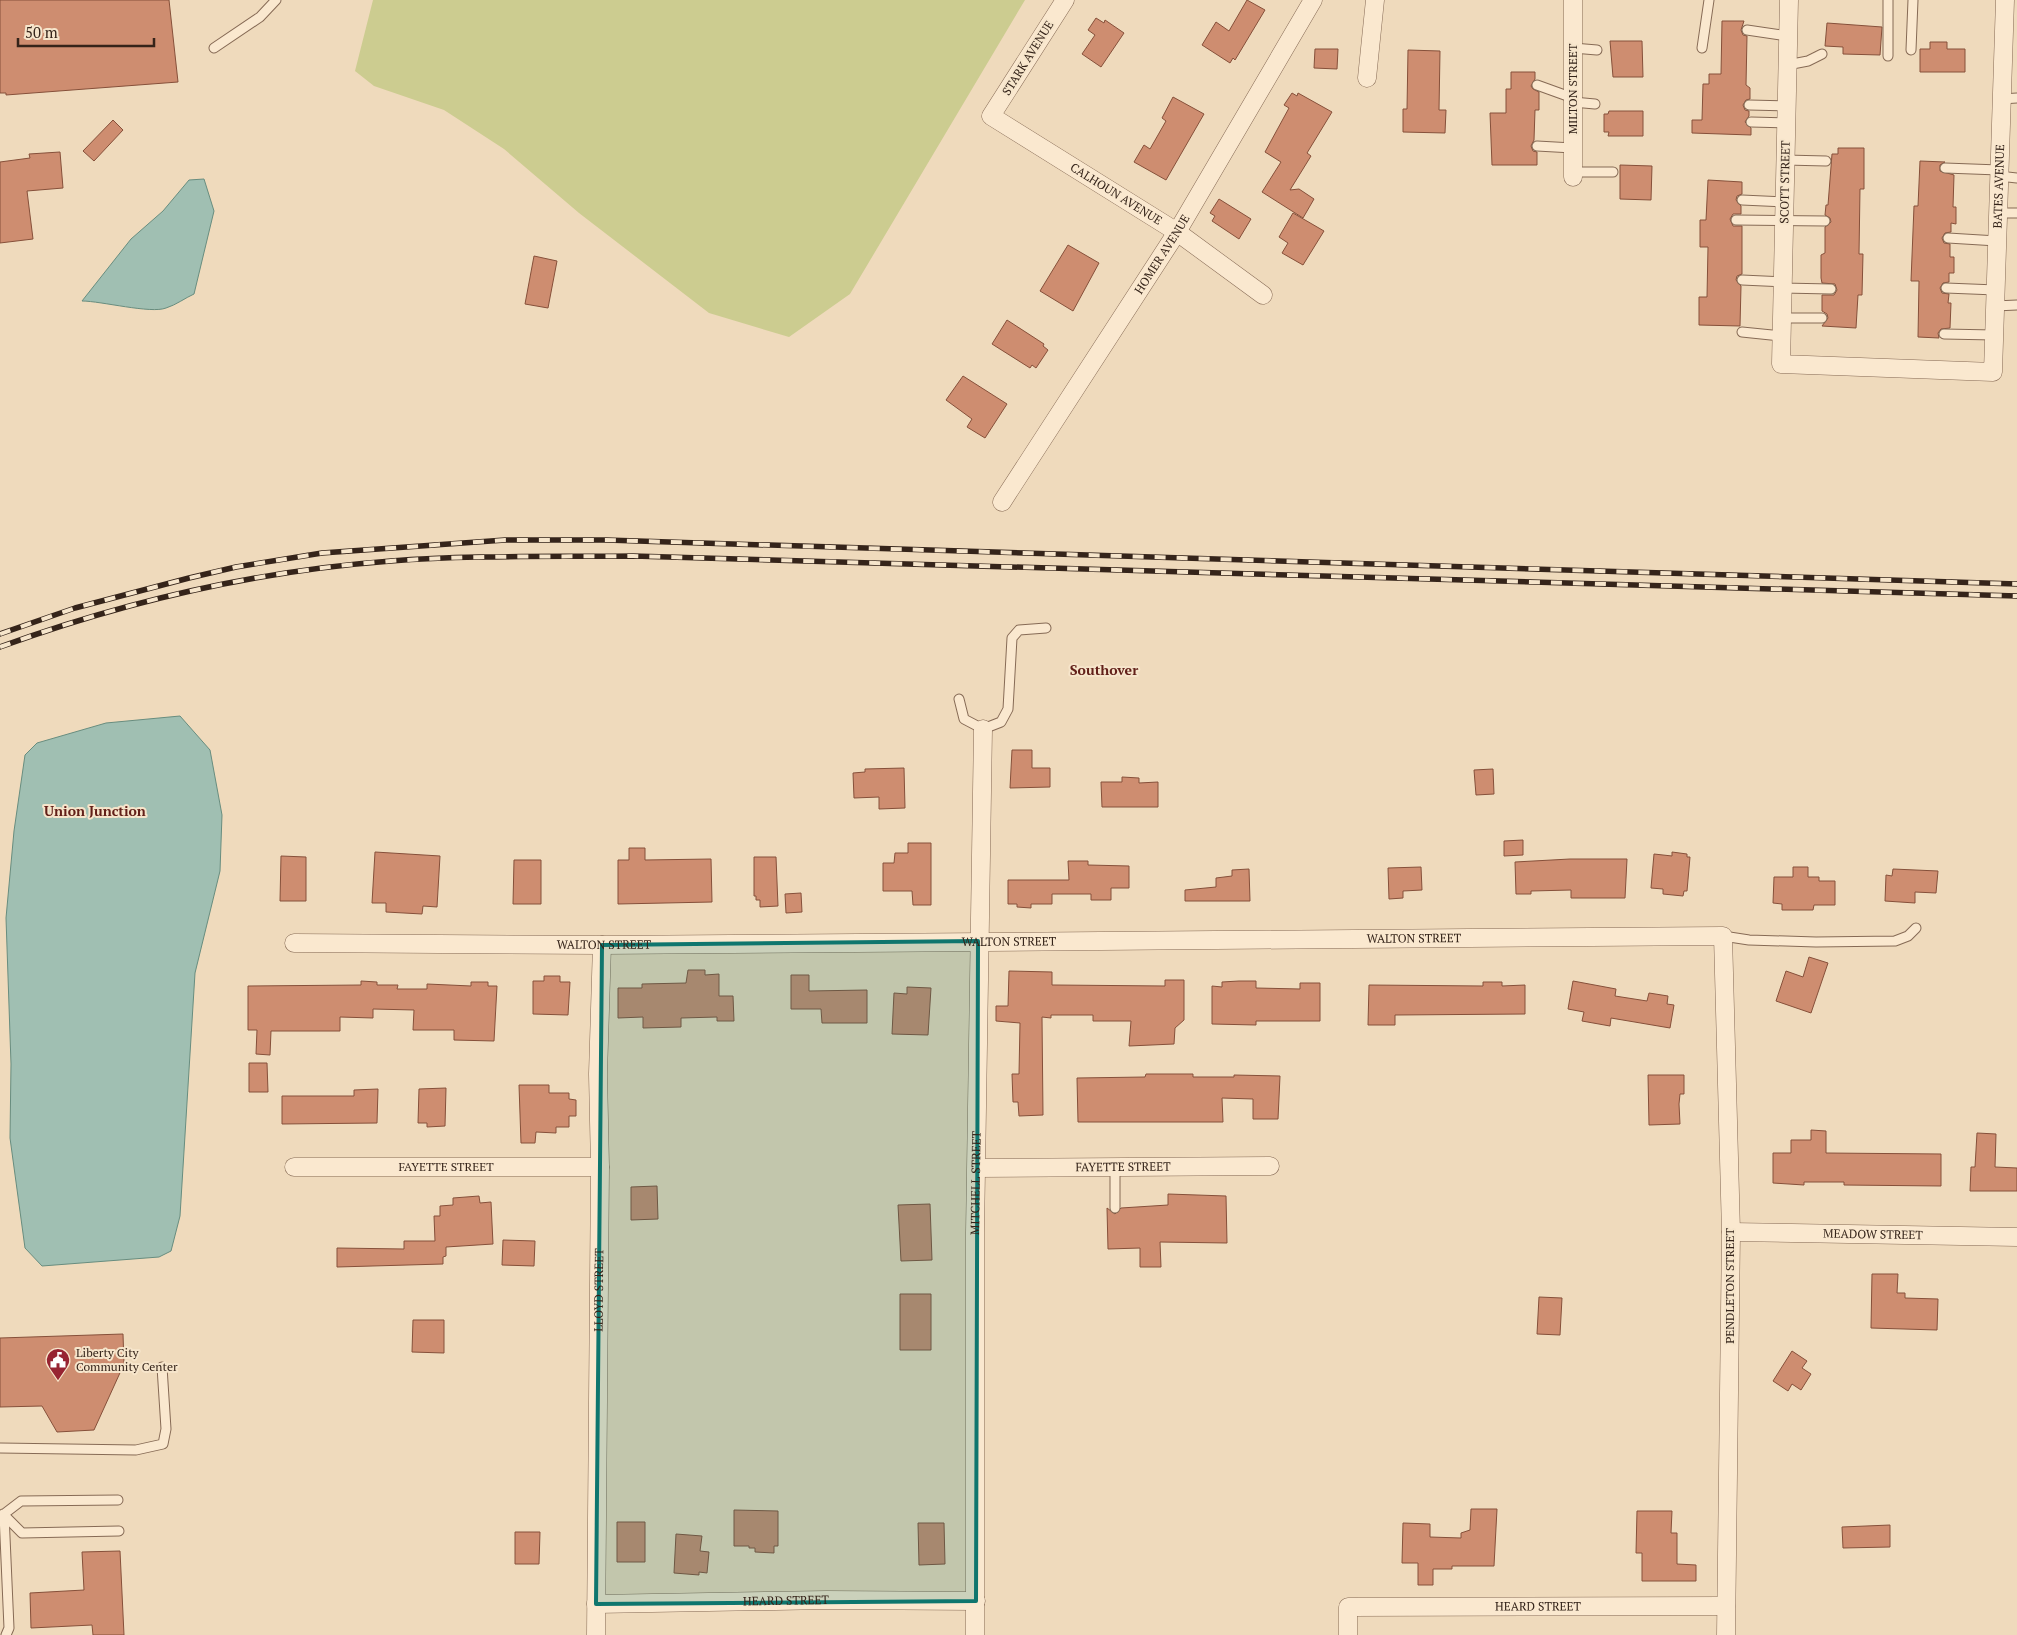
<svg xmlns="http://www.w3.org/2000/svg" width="2017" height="1635" font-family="'PT Serif',serif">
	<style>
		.green { fill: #cccc90 }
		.water { fill: #a0bfb2; stroke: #688d7f }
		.building { fill: #ce8d70; stroke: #86503a }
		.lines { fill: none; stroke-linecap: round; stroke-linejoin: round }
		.service-casing { stroke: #866a55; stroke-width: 11 }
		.minor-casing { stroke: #866a55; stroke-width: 19 }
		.service { stroke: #fae8cf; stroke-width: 9 }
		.minor { stroke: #fae8cf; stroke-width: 18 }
		.rail-casing { stroke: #35241a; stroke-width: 5.5 }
		.rail { stroke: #f6e5cb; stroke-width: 4; stroke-dasharray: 11; stroke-linecap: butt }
		.marked { fill: #0f766e; fill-opacity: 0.2; stroke: #0f766e; stroke-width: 4; stroke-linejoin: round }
		.labels { text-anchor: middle; stroke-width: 4; stroke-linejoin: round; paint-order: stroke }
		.street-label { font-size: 12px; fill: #35241a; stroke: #f6e5cb }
		.poi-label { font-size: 12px; fill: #35241a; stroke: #f6e5cb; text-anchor: start }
		.neighbourhood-label { font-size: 14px; font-weight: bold; fill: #622019; stroke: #f6e5cb }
	</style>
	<rect width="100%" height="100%" fill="#efdabc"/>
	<path class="green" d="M373 0H1025L850 294 789 337 709 313 579 213 504 149 444 110 374 86 355 71Z"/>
	<path class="water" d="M204 179 214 211 194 294C185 298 176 305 166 308 151 314 101 301 82 301L131 239 163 211 189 180Z
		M180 716 210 750 222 815 220 871 195 973 180 1216 171 1251 159 1257 42 1266 25 1248 10 1138 11 1064 6 918 14 831 25 755 37 743 106 723Z"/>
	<path class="building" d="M0 0H169L178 82 6 95V93H0Z
		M1247 0 1265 10 1235 60 1233 58 1230 63 1202 45 1216 22 1229 31Z
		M1096 18 1104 23 1105 20 1124 33 1101 67 1082 54 1095 35 1088 30Z
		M1722 21H1744L1741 30 1743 35 1747 36 1746 85 1750 88V99L1746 100 1743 105 1745 110 1749 111V116L1745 122 1751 128V135L1692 133V120H1702L1703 84H1709V74H1721Z
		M1827 23 1882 27 1880 55 1843 54V47L1825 46Z
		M1610 41H1642L1643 77H1613Z
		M1930 42H1947V49H1965V72H1920V49H1930Z
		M1315 49H1338L1337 69 1314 68Z
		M1408 50 1440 51 1439 110H1446L1445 133 1403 132V109H1407Z
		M1511 72H1535V79L1531 86 1533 89 1539 92V110H1535L1534 140 1531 146 1533 151 1537 152V165H1492L1490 113H1506V89H1511Z
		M1292 93 1297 96 1298 93 1332 112 1307 153 1311 156 1290 190 1299 189 1314 199 1303 218 1262 192 1281 162 1265 152 1289 108 1284 105Z
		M1173 97 1204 114 1166 180 1134 162 1144 145 1150 149 1166 121 1162 118Z
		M1609 111H1643V136H1608L1609 132H1604V114H1608Z
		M113 120 123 130 94 161 83 151Z
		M1838 148H1864V189H1860L1859 254H1863L1862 295H1858L1856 328 1822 326 1828 318 1827 314 1822 311V295H1834L1837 290 1835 284 1822 283 1821 278V255L1825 253V227L1831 222 1830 218 1825 215 1826 205H1828L1832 154H1838Z
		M60 152 63 188 27 191 33 239 0 243V162L30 158 29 154Z
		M1920 161 1945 162 1940 165V171L1954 175 1953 207H1956V224L1951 223V232L1945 233 1942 238 1944 243 1950 244V257H1954V273H1949V282L1943 283 1940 288 1942 293 1949 294 1948 303H1951L1950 328 1941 329 1938 333 1939 338 1918 337 1919 281H1911L1914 206H1918Z
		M1620 165 1652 166 1651 200 1620 199Z
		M1708 180 1742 182V194L1737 196 1736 200 1741 206V214H1733L1730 219 1733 226H1742V274L1737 276 1736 280 1741 286 1740 326 1699 325V297H1707L1708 247H1700V220H1706Z
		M1219 199 1251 219 1239 239 1212 221 1215 216 1210 213Z
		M1293 213 1324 231 1303 265 1282 253 1288 243 1279 237Z
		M1068 245 1099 263 1073 311 1040 291Z
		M534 256 557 261 548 308 525 304Z
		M1007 320 1044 344 1043 346 1048 350 1036 368 1032 365 1030 368 992 344Z
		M963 376 1007 404 985 438 967 427 972 419 946 400Z
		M1012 750H1032V768H1050V787L1010 788Z
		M904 768 905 808 879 809V797L854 798 853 773 865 772V769Z
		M1493 769 1494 794 1476 795 1474 770Z
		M1122 777 1139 778V783L1158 782V807H1102L1101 782H1122Z
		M1523 840V855L1504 856V841Z
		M908 843H931V905H913L912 891H883V863H894L895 853H908Z
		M629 848H645V860L711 859 712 902 618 904V860H629Z
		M375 852 440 856 437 907 423 906 422 914 386 912V903H372Z
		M1672 852 1687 854V857H1690L1687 891H1684L1683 896 1663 894V889L1651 888 1654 854 1672 856Z
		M281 856 306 857V901H280Z
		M754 857H776L778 906 760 907V900H756V896H754Z
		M1570 859H1627L1625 898H1571V890L1531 891V894H1516L1515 862Z
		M514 860H541V904H513Z
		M1068 861H1088V865L1129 866V888H1111V900H1091V894H1052V904H1031V908L1017 907V904H1008V880H1069Z
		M1421 867 1422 890 1403 891V898L1389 899 1388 868Z
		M1793 867H1808V877H1819V881H1835V905H1814L1813 910H1782V904L1773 903 1774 877H1793Z
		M1249 869 1250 901H1185V890L1216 887V878L1232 876V870Z
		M1893 869 1938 871 1936 893 1915 892V903L1885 901 1886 875 1892 876Z
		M801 893 802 912 786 913 785 894Z
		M1809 957 1828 963 1811 1013 1776 1001 1786 971 1803 977Z
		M688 970H705V975L719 974V996H733L734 1021H717V1017L681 1018V1027L643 1028V1017L618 1018V988H642V984L686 983Z
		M1009 971 1052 972V985H1055L1165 986V980H1184V1020L1175 1028 1174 1044 1129 1046 1131 1021H1093V1015H1051V1018L1042 1017 1043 1115 1019 1116 1018 1102H1013L1012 1074H1019L1020 1023 996 1021V1006H1008Z
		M791 975H809V991L867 990V1023H822L821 1009H791Z
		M544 976H560V982H570L568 1015 533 1014V981H544Z
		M361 981 377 982V985H398L397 989H427V984L471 986V982H488V986H497L494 1041 454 1040V1030H413L414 1010 373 1009V1018L340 1017V1031H271L270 1055 256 1054 257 1030H248V986L361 985Z
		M1239 981H1256V988L1300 989V983H1320V1021H1256V1025L1212 1024V986L1222 987V982Z
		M1573 981 1616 989 1615 996 1647 1001 1649 993 1668 996 1667 1004 1674 1005 1670 1028 1611 1018 1610 1026 1582 1021 1584 1012 1568 1009Z
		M1483 982H1502V986L1525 985V1014L1395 1015V1025H1368L1369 985 1483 986Z
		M907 987 931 988 928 1035 892 1034 894 993 907 994Z
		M249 1063H267L268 1092H249Z
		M1146 1074H1193V1077H1234V1075L1280 1076 1278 1119H1253V1099L1222 1098 1223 1122H1078L1077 1078 1145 1077Z
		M1648 1075H1684V1094H1680L1679 1104 1680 1124 1649 1125Z
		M519 1085H549V1093H569V1099L576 1100V1116H569V1127H556V1133L536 1132 535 1143H521Z
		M446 1088 445 1126 427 1127V1123H418L419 1089Z
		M378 1089 377 1123 282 1124V1096H354V1090Z
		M1811 1130 1826 1131V1153L1941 1154V1186L1844 1185V1182H1804V1185L1773 1183V1153H1791V1140H1811Z
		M1977 1133 1996 1134 1995 1167 2017 1168V1191H1970L1971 1167H1975Z
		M657 1186 658 1219 631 1220V1187Z
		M1168 1194 1226 1196 1227 1243 1160 1242 1161 1267H1140V1248L1108 1249 1107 1208 1115 1214 1121 1208 1168 1205Z
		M479 1196 480 1203 491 1202 493 1244 446 1247V1256L443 1257V1264L337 1267V1248L404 1249V1241H435L434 1216H440V1206L453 1205V1198Z
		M930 1204 932 1260 901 1261 898 1205Z
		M503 1240 535 1241 534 1266 502 1265Z
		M1872 1274H1898L1897 1293H1905V1298L1938 1299 1937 1330 1871 1328Z
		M900 1294H931V1350H900Z
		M1539 1297 1562 1298 1560 1335 1537 1334Z
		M413 1320H444V1353L412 1352Z
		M123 1334 124 1364 94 1430 57 1432 42 1406 0 1407V1338Z
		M1792 1351 1807 1361 1802 1368 1811 1374 1801 1390 1792 1384 1788 1391 1773 1381Z
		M1471 1509H1497L1494 1566H1452V1569H1433V1585H1418V1563H1402L1403 1523 1430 1524V1537L1461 1538V1533L1470 1530Z
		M734 1510 778 1511V1546H774V1553L755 1552V1548H749V1546H734Z
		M1637 1511H1672L1671 1533H1677V1564L1696 1565V1581H1642V1553H1636Z
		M617 1522H645V1562H617Z
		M918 1523H944L945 1564 919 1565Z
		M1890 1525V1547L1843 1548 1842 1527Z
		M515 1532H540L539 1564H515Z
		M676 1534 702 1536 700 1551 709 1552 707 1573 699 1572V1575L674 1573Z
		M120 1551 124 1635H93L92 1625 31 1628 30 1593 84 1590 82 1552Z"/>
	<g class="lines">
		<g class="service-casing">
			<path id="service" d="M1888 0V56
				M1747 30 1788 36
				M214 48 260 17 276 0
				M1573 48 1597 50
				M1702 48 1709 0
				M1911 50 1913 0
				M1787 65 1808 61 1822 54
				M1537 85 1573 98
				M2002 99 2017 98
				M1573 102 1595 104
				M1749 105 1786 106
				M1751 122 1786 123
				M1537 146 1573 148
				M1785 160 1826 161
				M1945 168 1999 170
				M1573 172H1613
				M1999 176 2017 178
				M1742 200 1784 202
				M1998 213H2017
				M1736 220 1825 221
				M1948 238 1997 241
				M1742 280 1783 282
				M1782 288 1831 289
				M1946 288 1996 290
				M1995 306 2017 305
				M1782 318H1822
				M1742 332 1781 336
				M1944 334 1994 335
				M959 699 964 719 983 729 1001 722 1008 709 1012 638 1019 630 1046 628
				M1723 936 1749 940 1816 942 1895 941 1908 936 1916 928
				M1115 1166V1208
				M0 1448 136 1450 163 1444 166 1429 162 1367
				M3 1514 22 1533 119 1531
				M6 1635 9 1628 4 1514 21 1501 118 1500"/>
		</g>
		<g class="minor-casing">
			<g id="minor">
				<path id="s1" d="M1065 0 991 116 1177 232 1263 295"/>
				<path id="s2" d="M1789 0 1781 364 1993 372 2005 0"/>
				<path d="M1367 78 1375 0"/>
				<path d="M1573 177V0"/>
				<path id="s3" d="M1002 502 1177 232 1313 0"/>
				<path id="s4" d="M294 943 602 945 1723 936 1731 1232 1726 1635"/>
				<path id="s5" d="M294 1167H600"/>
				<path id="s6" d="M977 1168 1270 1166"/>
				<path id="s7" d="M1731 1232 2017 1237"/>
				<path id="s8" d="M596 1604 827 1600 976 1601"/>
				<path id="s9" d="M596 1635 600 1167 598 1074 602 945"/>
				<path id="s10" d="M975 1635V1233L983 729"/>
				<path id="s11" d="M1348 1635V1607L1726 1606"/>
			</g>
		</g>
		<use href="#service" class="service"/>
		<use href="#minor" class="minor"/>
		<g class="rail-casing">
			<path id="rail" d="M0 634 75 608 189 578 236 567 322 553 505 540H606L2017 584
				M0 647C126 601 257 571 391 561 471 555 553 557 633 556L2017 596"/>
		</g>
		<use href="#rail" class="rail"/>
	</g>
	<path class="marked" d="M978 941 976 1601 596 1604 602 945Z"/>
	<defs>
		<g id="civic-pin" transform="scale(1.25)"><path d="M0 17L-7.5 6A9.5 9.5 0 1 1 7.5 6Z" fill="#972432" stroke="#f6e5cb"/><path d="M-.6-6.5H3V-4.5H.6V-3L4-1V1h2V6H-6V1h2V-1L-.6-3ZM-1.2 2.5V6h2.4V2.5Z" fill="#fff"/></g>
	</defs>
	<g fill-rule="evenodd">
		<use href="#civic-pin" x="58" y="1360"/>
	</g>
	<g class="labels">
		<g class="street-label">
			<text transform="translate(1028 58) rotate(-58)" y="4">STARK AVENUE</text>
			<text transform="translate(1573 89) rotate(-90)" y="4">MILTON STREET</text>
			<text transform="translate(1785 182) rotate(-89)" y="4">SCOTT STREET</text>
			<text dy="4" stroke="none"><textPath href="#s2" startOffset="762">BATES AVENUE</textPath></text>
			<text dy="4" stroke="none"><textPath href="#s1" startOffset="285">CALHOUN AVENUE</textPath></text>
			<text dy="4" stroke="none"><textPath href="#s3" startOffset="295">HOMER AVENUE</textPath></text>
			<text dy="4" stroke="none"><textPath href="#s4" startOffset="1120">WALTON STREET</textPath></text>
			<text dy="4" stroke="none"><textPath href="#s4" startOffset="715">WALTON STREET</textPath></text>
			<text dy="4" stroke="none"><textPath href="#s4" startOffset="310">WALTON STREET</textPath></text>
			<text dy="4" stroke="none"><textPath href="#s5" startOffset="152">FAYETTE STREET</textPath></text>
			<text dy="4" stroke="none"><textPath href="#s6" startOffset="146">FAYETTE STREET</textPath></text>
			<text dy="4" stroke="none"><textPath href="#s10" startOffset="452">MITCHELL STREET</textPath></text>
			<text dy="4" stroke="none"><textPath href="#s7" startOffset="142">MEADOW STREET</textPath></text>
			<text transform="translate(1730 1286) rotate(-90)" y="4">PENDLETON STREET</text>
			<text dy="4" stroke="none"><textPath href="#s9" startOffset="345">LLOYD STREET</textPath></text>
			<text dy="4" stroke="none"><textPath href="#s8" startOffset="190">HEARD STREET</textPath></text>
			<text dy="4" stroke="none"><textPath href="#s11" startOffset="218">HEARD STREET</textPath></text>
		</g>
		<g class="poi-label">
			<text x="76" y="1357">Liberty City<tspan x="76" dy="14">Community Center</tspan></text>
		</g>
		<g class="neighbourhood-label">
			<text x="1104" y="675">Southover</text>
			<text x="95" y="816">Union Junction</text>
		</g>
	</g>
	<path d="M18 38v8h136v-8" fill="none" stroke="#35241a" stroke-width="2.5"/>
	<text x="25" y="38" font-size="15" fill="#35241a" stroke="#f6e5cb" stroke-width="4" paint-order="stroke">50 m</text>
</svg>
